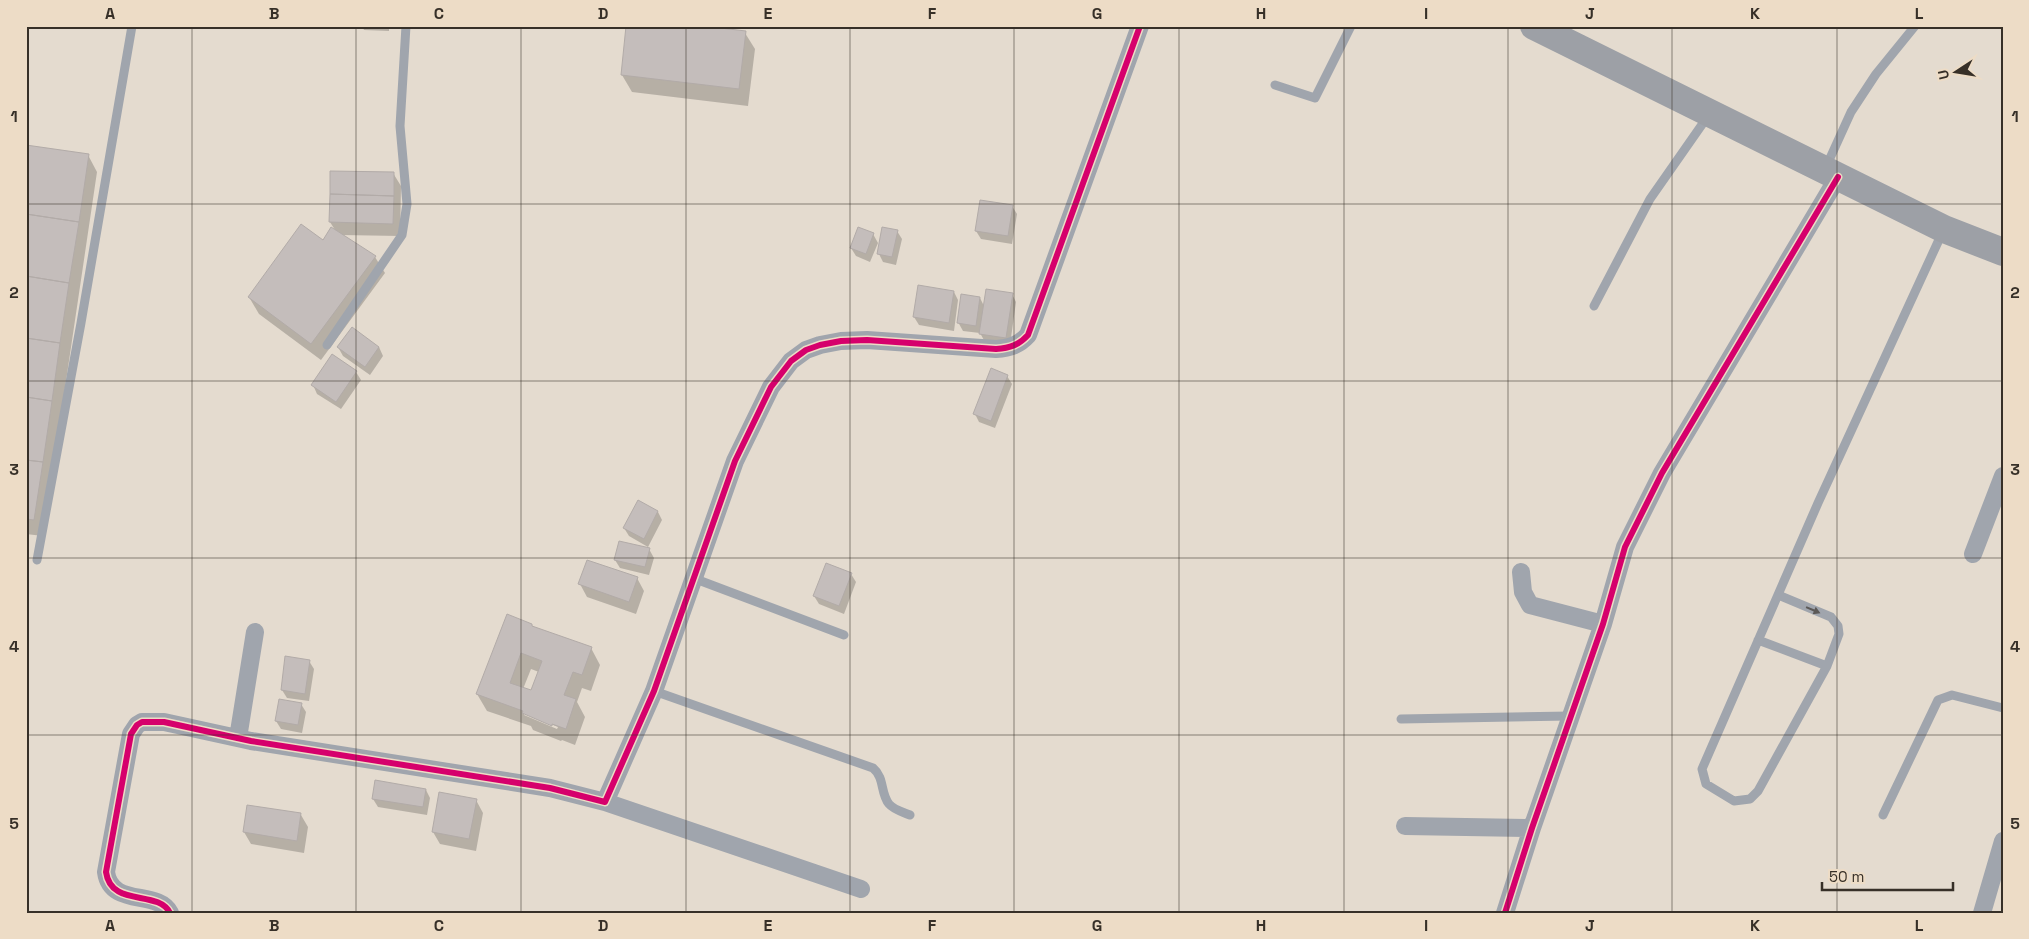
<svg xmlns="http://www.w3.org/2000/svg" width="2029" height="939" font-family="'Space Grotesk',sans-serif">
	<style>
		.shadow { fill: #0003; fill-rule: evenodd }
		.building { fill: #c4bdbb; stroke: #b2aba8; fill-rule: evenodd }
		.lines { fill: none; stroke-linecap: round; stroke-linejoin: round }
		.lane { stroke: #a0a5ad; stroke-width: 9 }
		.street { stroke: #a0a5ad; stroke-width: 18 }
		.highway { stroke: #9da0a6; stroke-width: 28 }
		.cycleway-casing { stroke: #eddcc6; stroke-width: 9 }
		.cycleway { stroke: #d6006c; stroke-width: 6 }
		.oneway { fill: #5c5957 }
		.grid { fill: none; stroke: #373028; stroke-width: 1; stroke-opacity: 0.55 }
		.neatline { fill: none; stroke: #373028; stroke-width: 2 }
		.grid-label { font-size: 16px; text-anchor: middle; font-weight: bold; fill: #373028 }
	</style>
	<rect width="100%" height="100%" fill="#e4dbcf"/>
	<path class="shadow" d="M362 26H389V31L364 30Z
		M628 26 745 33 755 49 748 106 632 92 622 75Z
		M26 146 88 155 97 172 43 536 26 534Z
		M331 172 393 173 401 186 400 236 341 235 375 257 385 273 321 360 259 314 249 297 335 230 330 222Z
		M1012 206 1017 214 1012 244 981 239 976 231Z
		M897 231 902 239 896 265 883 262 879 254Z
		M873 234 878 243 870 262 856 256 851 248Z
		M954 292 958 300 954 331 919 325 914 317Z
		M1012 294 1016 302 1010 345 985 342 980 333 963 331 958 322 980 298 984 306Z
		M338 347H379L383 356 370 375 343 356Z
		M356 372 361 380 341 409 317 394 313 385Z
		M1007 376 1012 384 995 428 979 422 975 414Z
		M638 502 658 512 662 520 648 547 629 536 624 528Z
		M649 549 654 558 649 575 620 568 615 560Z
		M851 574 856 582 844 614 819 604 814 596Z
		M637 578 644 591 636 614 587 597 580 584Z
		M532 625 533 628 591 648 600 665 591 691 582 688 577 702 585 717 575 745 562 740 561 741 533 730 531 726 487 711 477 694ZM531 669 539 672 531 691 523 689ZM524 713 558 727 557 729 524 715Z
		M309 661 314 669 309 701 287 698 282 690Z
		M301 704 306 712 302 733 281 729 276 721Z
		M426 790 430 798 427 815 378 807 373 799Z
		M476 800 483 813 476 851 440 844 433 832Z
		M301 815 308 827 304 853 251 844 244 832Z"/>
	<path class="building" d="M626 26H703L746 31 739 89 621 75Z
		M26 145 89 154 79 222 26 214Z
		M330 171 394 172V196L330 194Z
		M330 194 394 196 393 224 329 222Z
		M980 200 1013 205 1008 236 975 231Z
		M26 214 79 222 69 283 26 276Z
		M301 224 323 240 331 227 376 256 311 344 248 297Z
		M858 227 874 233 866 254 850 248Z
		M882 227 898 230 892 257 877 254Z
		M26 276 69 283 60 343 26 338Z
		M918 285 954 291 949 323 913 317Z
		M986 289 1013 293 1006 338 979 334Z
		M961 294 980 297 976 326 957 323Z
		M352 327 379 347 365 367 337 347Z
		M26 338 60 343 52 401 26 397Z
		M332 354 357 371 336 402 311 385Z
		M991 368 1008 375 991 421 973 414Z
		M26 397 52 401 43 462 26 460Z
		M26 460 43 462 34 520 26 519Z
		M638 500 658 511 644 539 623 528Z
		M619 541 650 548 645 567 614 560Z
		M587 560 638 577 629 602 578 584Z
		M826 563 852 573 839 606 813 596Z
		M507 614 532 624V626L592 647 582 675 573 672 564 695 576 699 566 729 552 724V726L522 713 523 711 476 694ZM521 653 542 661 531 690 510 683Z
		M285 656 310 660 305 694 281 690Z
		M279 699 302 703 298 725 275 721Z
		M375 780 426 789 423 807 372 799Z
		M439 792 477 799 469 839 432 832Z
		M247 805 301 813 297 841 243 832Z"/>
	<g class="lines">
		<path class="lane" d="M1275 85 1315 98 1351 26
			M1826 167 1851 112 1876 74 1915 26
			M1594 306 1650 199 1708 116
			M327 345 402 235 407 204 400 126 406 26
			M37 560 81 323 132 26
			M693 578 844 635
			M1778 595 1831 617 1838 626 1839 634 1827 666 1758 791 1750 799 1734 801 1706 784 1702 769 1818 503 1943 231
			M1758 640 1827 666
			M654 691 873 768C885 778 880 793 889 804 894 810 903 812 910 815
			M1401 719 1570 716
			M1883 815 1938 700 1952 695 2003 708"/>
		<path class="street" d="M1973 554 2003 476
			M1521 572 1523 592 1530 605 1603 624
			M238 738 255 632
			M605 802 861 889
			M1405 826 1532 828
			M170 913C158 889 111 908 106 872L131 734 137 725 142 722H164L251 741 550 788 605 802 654 691 735 461 771 387 791 361 806 350 820 345 841 341 867 340 996 349C1010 348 1019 345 1028 335L1140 26
			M1505 913 1532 828 1603 624 1625 547 1662 473 1838 177
			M1982 913 2003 841"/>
		<path class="highway" d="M1534 26 1944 229 2003 252"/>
		<g class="cycleway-casing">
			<path id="cycleway" d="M170 913C158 889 111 908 106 872L131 734 137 725 142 722H164L251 741 550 788 605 802 654 691 735 461 771 387 791 361 806 350 820 345 841 341 867 340 996 349C1010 348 1019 345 1028 335L1140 26
				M1505 913 1532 828 1603 624 1625 547 1662 473 1838 177"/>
		</g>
		<use href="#cycleway" class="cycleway"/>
	</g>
	<defs><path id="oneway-solid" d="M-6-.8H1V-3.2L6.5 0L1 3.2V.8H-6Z" transform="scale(1.25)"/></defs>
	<use class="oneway" href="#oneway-solid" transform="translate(1813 610) rotate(23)"/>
	<path class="grid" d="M192 26V913M356 26V913M521 26V913M686 26V913M850 26V913M1014 26V913M1179 26V913M1344 26V913M1508 26V913M1672 26V913M1837 26V913M26 204H2003M26 381H2003M26 558H2003M26 735H2003"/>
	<rect width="2029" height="939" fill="none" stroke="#eddcc6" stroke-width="55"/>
	<g transform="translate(1956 72) rotate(258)" stroke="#eddcc6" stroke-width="4" paint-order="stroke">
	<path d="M0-4L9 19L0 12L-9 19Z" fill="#373028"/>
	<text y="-8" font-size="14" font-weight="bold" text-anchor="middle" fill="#373028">U</text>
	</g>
	<path d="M1822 882v8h131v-8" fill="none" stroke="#373028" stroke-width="2.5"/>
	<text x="1829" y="882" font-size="15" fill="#373028" stroke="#eddcc6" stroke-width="4" paint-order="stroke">50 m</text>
	<rect x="28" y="28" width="1974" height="884" class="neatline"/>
	<g class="grid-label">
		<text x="110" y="19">A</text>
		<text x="274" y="19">B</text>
		<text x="439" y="19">C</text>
		<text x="603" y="19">D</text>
		<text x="768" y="19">E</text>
		<text x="932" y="19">F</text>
		<text x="1097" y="19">G</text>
		<text x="1261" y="19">H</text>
		<text x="1426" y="19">I</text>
		<text x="1590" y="19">J</text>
		<text x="1755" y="19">K</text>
		<text x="1919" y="19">L</text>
		<text x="14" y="122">1</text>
		<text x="2015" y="122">1</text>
		<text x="14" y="298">2</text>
		<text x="2015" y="298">2</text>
		<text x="14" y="475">3</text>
		<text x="2015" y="475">3</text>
		<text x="14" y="652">4</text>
		<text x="2015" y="652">4</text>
		<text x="14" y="829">5</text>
		<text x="2015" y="829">5</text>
		<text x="110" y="931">A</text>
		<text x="274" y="931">B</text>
		<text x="439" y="931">C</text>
		<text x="603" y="931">D</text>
		<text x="768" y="931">E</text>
		<text x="932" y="931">F</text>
		<text x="1097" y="931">G</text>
		<text x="1261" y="931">H</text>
		<text x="1426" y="931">I</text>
		<text x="1590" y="931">J</text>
		<text x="1755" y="931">K</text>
		<text x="1919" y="931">L</text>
	</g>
</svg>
